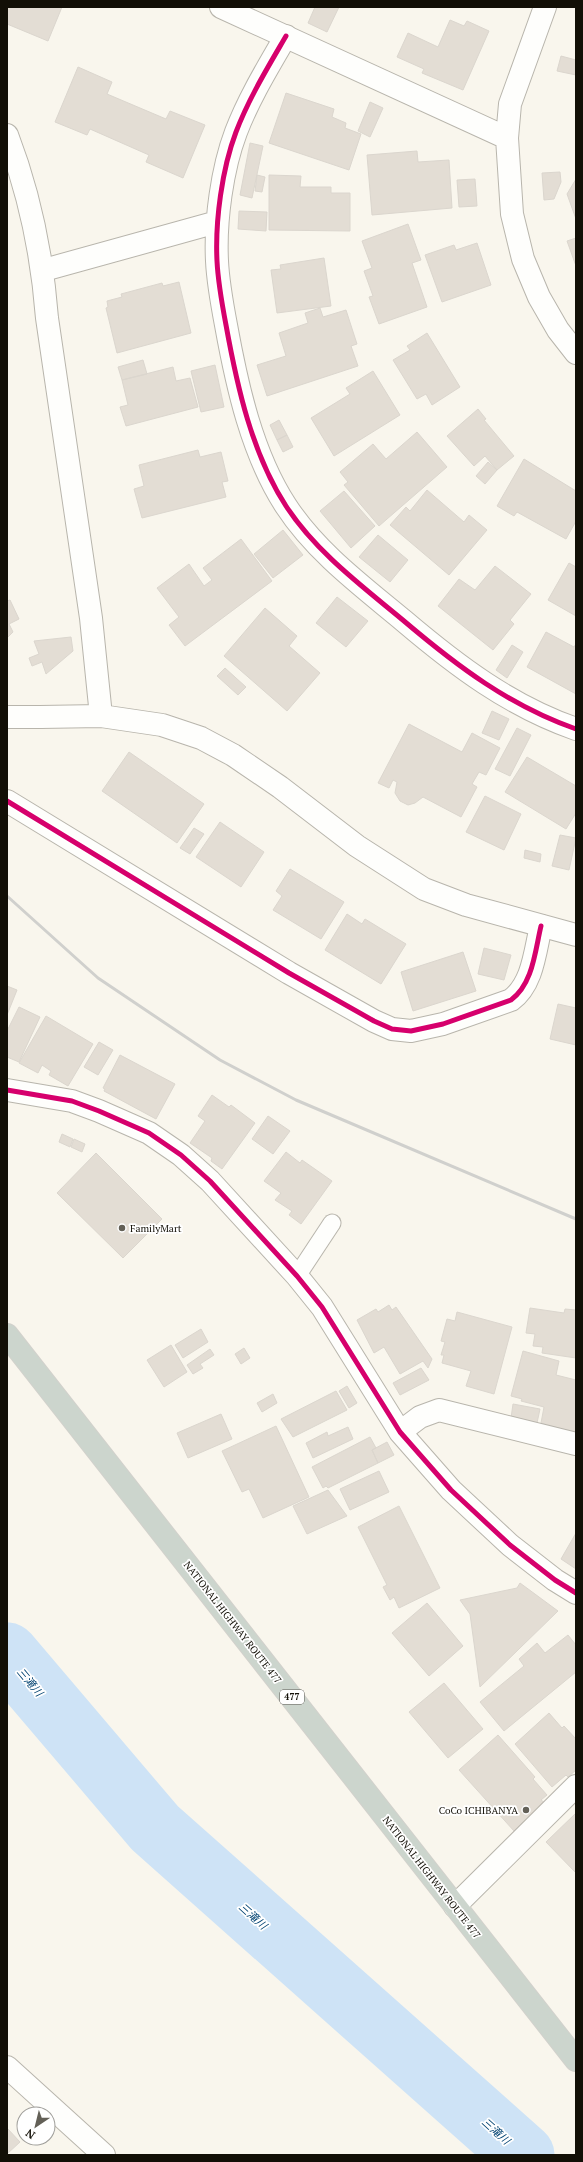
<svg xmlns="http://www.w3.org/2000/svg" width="583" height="2162" font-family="'PT Serif','Noto Sans JP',serif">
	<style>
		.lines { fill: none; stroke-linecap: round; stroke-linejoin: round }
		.river { stroke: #cee3f6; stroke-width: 63 }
		.building { fill: #e3ddd4; stroke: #dbd6ce }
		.lane-casing { stroke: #b8b5ac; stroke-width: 19 }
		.street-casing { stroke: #b8b5ac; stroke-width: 24 }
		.secondary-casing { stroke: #b8b5ac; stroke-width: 24 }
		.highway-casing { stroke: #d2d1cc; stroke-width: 24 }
		.lane { stroke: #fefefc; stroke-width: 17 }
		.street { stroke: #fefefc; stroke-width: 22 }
		.secondary { stroke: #fefefc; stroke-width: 22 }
		.highway { stroke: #ccd5cd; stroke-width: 22 }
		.rail { stroke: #d0d0cd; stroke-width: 3 }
		.cycleway-casing { stroke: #fff; stroke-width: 8 }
		.cycleway { stroke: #d6006c; stroke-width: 5 }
		.poi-dot { fill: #636057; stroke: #fff; stroke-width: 1.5 }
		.labels { text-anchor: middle; stroke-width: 3.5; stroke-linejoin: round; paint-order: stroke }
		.shield { fill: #fff; stroke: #595751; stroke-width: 1 }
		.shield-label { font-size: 9px; font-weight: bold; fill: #120f06 }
		.poi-label { font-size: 10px; fill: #120f06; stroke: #fff; text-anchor: start }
		.street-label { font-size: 10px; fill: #120f06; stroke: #fff }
		.water-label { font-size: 11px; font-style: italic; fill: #024372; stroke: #fff }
	</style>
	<rect width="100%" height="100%" fill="#f9f6ed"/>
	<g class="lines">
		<path class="river" d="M7 1654 155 1828 523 2155"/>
	</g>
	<path class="building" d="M7 7H62L48 41 7 24Z
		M315 7H339L327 32 308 23Z
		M450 20 464 26 467 21 489 31 463 90 422 73 424 69 397 57 408 33 438 47Z
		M561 56 576 60V75L557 71Z
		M78 67 112 82 107 94 166 119 170 111 205 125 183 178 146 162 149 155 90 129 87 135 55 122Z
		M286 93 334 109 332 117 346 123 345 128 361 134 349 170 269 143Z
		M370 102 383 108 370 137 358 131Z
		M250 143 263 146 252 198 240 195Z
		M417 151 418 162 449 160 452 208 372 215 367 155Z
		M560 172 561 182 554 199 544 200 542 173Z
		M257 175 265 177 262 192 255 191Z
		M269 175 301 176 300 187H331V193H350V231L269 230Z
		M475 179 477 206 459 207 457 180Z
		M576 179V219L567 194Z
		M239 211 267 212 266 231 238 229Z
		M408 224 421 260 412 263 427 307 379 324 369 297 373 296 364 271 372 268 362 241Z
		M576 238V266L567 241Z
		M477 243 491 285 442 302 425 255 454 245 456 250Z
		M324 258 331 306 277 313 271 270 281 269 280 265Z
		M179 282 191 333 117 353 106 308 108 307 107 301 122 297 121 294 162 283 163 286Z
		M320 308 323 317 346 310 357 344 351 346 358 366 267 396 257 365 286 356 279 333 308 323 305 313Z
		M427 333 460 387 432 405 426 394 417 399 393 360 410 350 407 346Z
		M143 360 147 374 122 380 118 367Z
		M215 365 224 407 201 412 191 371Z
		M173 367 176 381 190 378 198 407 126 426 120 407 128 405 122 380Z
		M373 371 400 415 334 456 311 418 350 394 346 388Z
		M478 409 486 419 484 420 514 456 497 470 485 456 474 466 447 436Z
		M279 420 287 435 277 440 270 425Z
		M417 432 447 467 379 526 344 485 348 482 340 472 373 444 386 459Z
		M287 435 293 447 283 452 277 440Z
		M198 450 200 457 221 452 228 481 222 482 226 497 142 518 134 489 144 486 139 465Z
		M524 459 576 491V521L566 539 517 512 514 516 497 506Z
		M488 462 497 470 485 484 476 476Z
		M427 490 464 522 469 515 487 530 449 575 390 525 406 507 410 511Z
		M344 491 375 526 351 548 320 511Z
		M283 530 303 555 273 578 254 554Z
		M378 535 408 560 390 582 359 557Z
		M241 539 272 581 185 646 169 625 179 617 157 588 189 564 204 586 212 580 203 568Z
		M569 563 576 567V616L548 600Z
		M495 566 531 594 510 620 514 624 493 650 438 606 459 579 475 590Z
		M337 597 368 621 346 647 316 623Z
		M10 600 19 619 9 624 13 632 7 638V601Z
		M265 608 297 636 289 646 320 673 287 711 224 656Z
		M546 632 574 647 576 644V694L527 667Z
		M71 637 73 651 46 674 42 662 32 666 29 658 39 654 34 641Z
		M512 645 523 652 507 678 496 670Z
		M225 668 246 687 238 695 217 676Z
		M492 711 509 719 499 740 482 733Z
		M409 724 462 752 472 733 500 748 486 775 479 772 472 784 477 787 461 817 423 797 415 803 408 805 400 801 395 793 397 782 393 780 389 788 378 783Z
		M517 728 531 735 510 776 495 769Z
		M129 752 204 804 177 843 102 791Z
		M527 757 576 786V813L566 829 505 792Z
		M485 796 521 814 504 850 466 832Z
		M220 822 264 852 241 887 196 857Z
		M194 828 204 834 190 854 180 848Z
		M560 835 576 838 569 870 552 866Z
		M525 850 541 854 540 862 524 858Z
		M290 869 344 902 321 939 273 910 282 896 276 891Z
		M347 914 362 924 365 919 406 944 381 984 325 950Z
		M484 948 511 955 504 980 478 974Z
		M463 952 476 991 413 1011 401 972Z
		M7 986 17 990 7 1015Z
		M558 1004 576 1008V1045L550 1039Z
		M19 1007 40 1017 19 1062 7 1057V1031Z
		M46 1016 93 1044 68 1086 49 1075 51 1071 42 1065 38 1073 19 1063Z
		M99 1042 113 1050 98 1075 84 1067Z
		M120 1055 175 1084 156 1119 104 1091 105 1089 103 1088Z
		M212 1095 229 1107 231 1105 255 1123 222 1169 211 1161 212 1158 190 1143 205 1121 198 1116Z
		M268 1116 290 1131 273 1154 252 1139Z
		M62 1134 73 1139 70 1147 59 1142Z
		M74 1139 85 1144 82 1152 71 1147Z
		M286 1152 300 1163 302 1160 332 1181 301 1224 289 1215 292 1211 275 1200 281 1193 264 1181Z
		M96 1153 162 1219 123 1258 57 1193Z
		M389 1305 392 1310 396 1307 432 1359 428 1368 423 1361 400 1374 384 1347 374 1353 357 1320 376 1309 378 1312Z
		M530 1308 564 1313 565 1309 576 1310V1358L542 1353 543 1347 533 1346 535 1334 526 1333Z
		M457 1312 512 1327 494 1394 466 1386 471 1371 442 1363 444 1355H441L445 1342 441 1341 447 1319 455 1321Z
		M201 1329 208 1342 183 1358 175 1345Z
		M171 1345 187 1372 164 1387 147 1360Z
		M244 1348 250 1358 241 1364 235 1354Z
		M210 1349 214 1355 200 1364 203 1368 193 1374 187 1365Z
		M523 1351 559 1361 556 1375 576 1380V1433L541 1423 544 1407 521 1401 522 1399 511 1396Z
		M421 1368 429 1380 400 1395 393 1383Z
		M347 1386 357 1403 349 1408 339 1391Z
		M336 1391 347 1410 293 1437 281 1419Z
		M273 1394 277 1403 262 1412 257 1403Z
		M513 1404 540 1409 537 1423 511 1418Z
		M221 1414 232 1439 188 1458 177 1433Z
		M276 1426 309 1497 263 1518 249 1489 242 1492 222 1451Z
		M348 1427 353 1439 313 1458 306 1443 327 1432 328 1436Z
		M370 1437 376 1448 372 1450 378 1463 328 1488 326 1486 323 1488 312 1467Z
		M387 1442 394 1455 378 1463 372 1450Z
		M379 1471 389 1492 350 1510 340 1489Z
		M328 1490 347 1516 307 1534 293 1506Z
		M399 1506 440 1588 399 1608 394 1597 390 1600 383 1587 387 1585 358 1527Z
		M576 1533V1569L561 1559Z
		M520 1583 558 1611 480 1687 470 1614 460 1600 517 1588Z
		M427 1603 463 1646 429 1676 392 1633Z
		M568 1635 576 1645V1672L504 1731 480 1702 524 1666 519 1659 537 1643 545 1653Z
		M444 1683 483 1729 448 1758 409 1712Z
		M549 1713 562 1728 564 1726 576 1739V1770L568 1777 566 1775 552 1787 515 1744Z
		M498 1735 535 1777 533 1779 547 1795 541 1800 545 1803 514 1831 459 1770Z
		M576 1813V1873L546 1842Z
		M7 2128 20 2142 7 2154Z"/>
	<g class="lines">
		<g class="lane-casing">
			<path id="lane" d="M297 1276 332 1223"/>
		</g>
		<g class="street-casing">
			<path id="street" d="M286 36C268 67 249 98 236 132 222 169 215 221 217 261 218 282 222 304 226 325 237 386 252 454 286 506 316 552 362 586 404 621 457 666 510 706 576 729
				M44 270 217 222
				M7 717H40
				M7 801 289 973 374 1021 392 1029 411 1031 443 1024 511 1000C533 984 535 951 541 926
				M7 1090 72 1101 99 1111 149 1133 181 1155 210 1181 297 1276 322 1307 400 1432 451 1490 510 1545 555 1580 576 1593
				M400 1432 420 1417 439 1410 576 1444
				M455 1906 576 1786
				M7 2067 104 2155"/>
		</g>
		<g class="secondary-casing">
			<path id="secondary" d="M221 7 507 138
				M545 7 510 104 507 138 512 214 523 259 539 297 558 330 576 353
				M7 135C30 195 42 253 47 318L91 618 101 716
				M40 717 101 716 162 725 201 738 233 755 280 787 357 846 424 889 466 905 576 935"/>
		</g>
		<g class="highway-casing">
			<path id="highway" d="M7 1335 576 2060"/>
		</g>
		<use href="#lane" class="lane"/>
		<use href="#street" class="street"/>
		<use href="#secondary" class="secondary"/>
		<use href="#highway" class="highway"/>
		<path class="rail" d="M7 896 98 978 220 1060 296 1100 576 1219"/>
		<g class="cycleway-casing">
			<path id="cycleway" d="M286 36C268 67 249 98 236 132 222 169 215 221 217 261 218 282 222 304 226 325 237 386 252 454 286 506 316 552 362 586 404 621 457 666 510 706 576 729
				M7 801 289 973 374 1021 392 1029 411 1031 443 1024 511 1000C533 984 535 951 541 926
				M7 1090 72 1101 99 1111 149 1133 181 1155 210 1181 297 1276 322 1307 400 1432 451 1490 510 1545 555 1580 576 1593"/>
		</g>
		<use href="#cycleway" class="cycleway"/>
	</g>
	<g class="poi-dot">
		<circle cx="122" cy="1228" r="4"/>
		<circle cx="526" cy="1810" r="4"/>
	</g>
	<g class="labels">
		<rect class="shield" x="280" y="1690" width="24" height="14" rx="3"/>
		<g class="shield-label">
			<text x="292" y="1700">477</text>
		</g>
		<g class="poi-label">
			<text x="130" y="1232">FamilyMart</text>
			<text x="518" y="1814" text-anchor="end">CoCo ICHIBANYA</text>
		</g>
		<g class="street-label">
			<text transform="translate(233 1622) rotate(52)" y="4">NATIONAL HIGHWAY ROUTE 477</text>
			<text transform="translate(432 1877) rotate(52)" y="4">NATIONAL HIGHWAY ROUTE 477</text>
		</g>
		<g class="water-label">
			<text transform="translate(30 1682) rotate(50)" y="4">三滝川</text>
			<text transform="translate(253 1916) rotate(42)" y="4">三滝川</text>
			<text transform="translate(496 2131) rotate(42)" y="4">三滝川</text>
		</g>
	</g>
	<rect width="583" height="2162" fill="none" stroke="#120f06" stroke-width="16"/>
	<g transform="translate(36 2126) rotate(215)"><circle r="19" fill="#ffffff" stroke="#a09f9b"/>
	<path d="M0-3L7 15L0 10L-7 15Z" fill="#636057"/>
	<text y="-6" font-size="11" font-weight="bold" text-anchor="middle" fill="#120f06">N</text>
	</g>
</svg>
